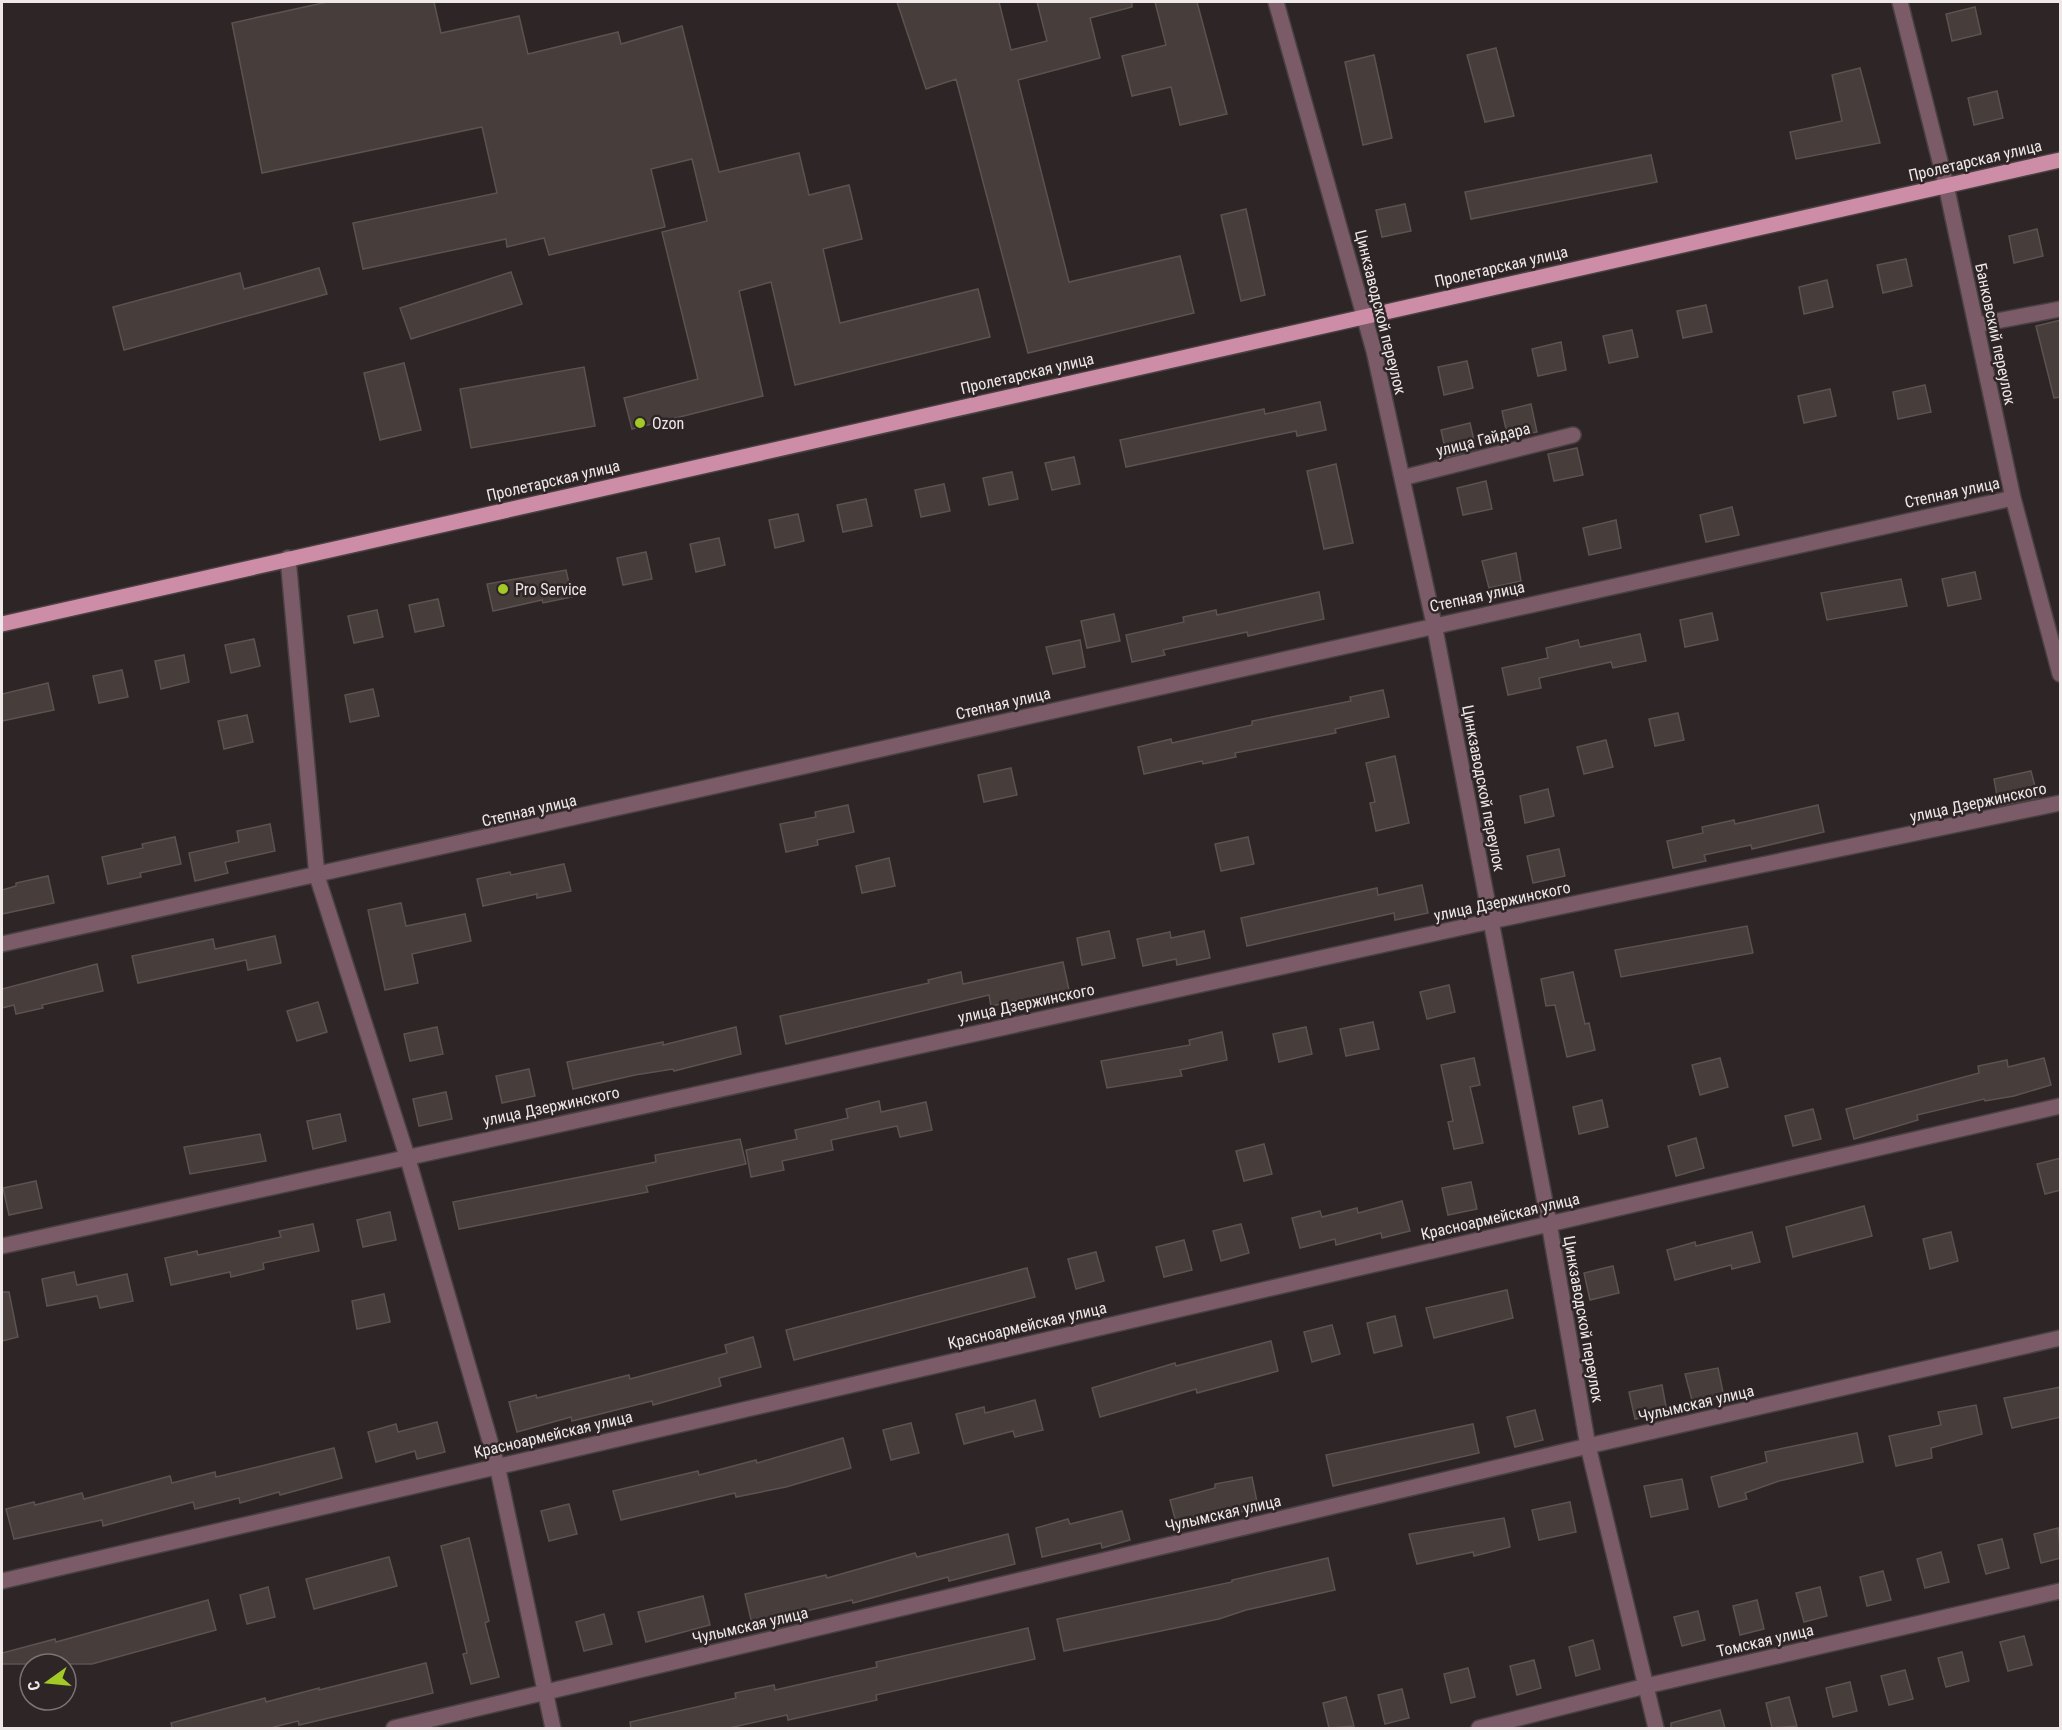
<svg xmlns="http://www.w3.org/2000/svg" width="2062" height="1730" font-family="'Roboto Condensed',sans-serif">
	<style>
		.building { fill: #473e3c; stroke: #5c5250; stroke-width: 1.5 }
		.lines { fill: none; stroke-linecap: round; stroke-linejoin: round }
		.minor-casing { stroke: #494041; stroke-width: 18 }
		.major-casing { stroke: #494041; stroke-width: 18 }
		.minor { stroke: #7a5b67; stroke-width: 15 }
		.major { stroke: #cd8da7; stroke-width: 15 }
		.poi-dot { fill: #a3c927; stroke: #2e2526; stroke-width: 2 }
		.labels { text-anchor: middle; stroke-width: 5; stroke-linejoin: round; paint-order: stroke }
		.street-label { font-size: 16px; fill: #eee8e8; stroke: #2e2526 }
		.poi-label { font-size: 16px; fill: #eee8e8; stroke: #2e2526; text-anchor: start }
	</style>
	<rect width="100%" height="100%" fill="#2e2526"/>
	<path class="building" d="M327 2H434L441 33 519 16 528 54 618 32 621 44 682 26 719 172 799 153 809 195 849 185 862 239 823 249 840 323 978 289 990 337 795 385 771 282 739 291 763 396 632 429 624 398 698 379 662 232 707 221 692 159 651 169 665 227 549 255 544 238 507 247 506 239 363 269 353 223 497 193 482 127 262 173 232 23Z
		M897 2H999L1011 50 1047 41 1037 2H1132V7L1090 18 1100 58 1018 80 1069 282 1180 256 1194 313 1028 353 956 79 926 89Z
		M1155 2H1197L1227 114 1180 125 1171 87 1132 96 1122 56 1166 45Z
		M1975 7 1981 34 1952 41 1946 14Z
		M1496 48 1514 116 1485 122 1467 55Z
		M1374 55 1392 138 1363 145 1345 62Z
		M1860 68 1880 143 1796 159 1790 132 1842 121 1832 75Z
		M1997 91 2003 118 1974 125 1968 98Z
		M1651 155 1657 182 1471 219 1465 192Z
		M1405 204 1411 231 1382 237 1376 210Z
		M1246 209 1265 295 1241 301 1221 215Z
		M2037 229 2043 256 2014 263 2009 236Z
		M1906 259 1912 286 1883 293 1877 265Z
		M319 268 327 294 124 350 113 307 240 273 244 289Z
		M511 272 522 304 411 339 400 308Z
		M1827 280 1833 307 1804 314 1799 287Z
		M1706 305 1712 332 1683 338 1677 311Z
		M2061 320V397L2054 398 2036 326Z
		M1632 330 1638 357 1609 363 1603 336Z
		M1561 342 1566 370 1538 376 1532 349Z
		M1467 361 1473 388 1444 395 1438 367Z
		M404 363 421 430 380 440 364 373Z
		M584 367 595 426 471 448 460 389Z
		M1925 385 1931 412 1898 419 1893 392Z
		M1830 389 1836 416 1804 423 1798 396Z
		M1320 402 1326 430 1297 436 1296 431 1126 467 1120 440 1264 409 1265 414Z
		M1531 404 1537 432 1508 438 1502 411Z
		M1470 423 1476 449 1447 457 1441 430Z
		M1577 448 1583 475 1554 481 1548 454Z
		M1074 457 1080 484 1052 490 1045 463Z
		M1336 464 1353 543 1324 549 1307 471Z
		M1012 472 1018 499 989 505 983 478Z
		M1486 481 1492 509 1463 515 1457 488Z
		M944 484 950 511 921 517 915 490Z
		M866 499 872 526 843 532 837 505Z
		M1732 507 1739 535 1706 542 1700 515Z
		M798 514 804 541 775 548 769 520Z
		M1616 520 1621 548 1589 555 1583 528Z
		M719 538 725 565 696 572 690 544Z
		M646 552 652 579 623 585 617 558Z
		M1516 553 1521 581 1489 588 1482 561Z
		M566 570 572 597 543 603 542 600 493 611 487 584Z
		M1975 572 1981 599 1948 606 1942 579Z
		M1901 579 1907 606 1827 620 1821 593Z
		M1319 592 1324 619 1248 636 1247 632 1163 650 1165 655 1132 662 1126 635 1184 622 1183 617 1216 610 1217 615Z
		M438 599 444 626 415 632 409 605Z
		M377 610 383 637 354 643 348 616Z
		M1712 613 1718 640 1685 647 1680 620Z
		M1114 614 1120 641 1087 648 1081 621Z
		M1640 634 1646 661 1613 668 1611 662 1539 678 1541 688 1508 695 1502 668 1548 658 1546 648 1578 640 1580 647Z
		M254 639 260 666 231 673 225 645Z
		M1080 640 1085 667 1053 674 1046 647Z
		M184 655 189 682 161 689 155 661Z
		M122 670 128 697 99 703 93 676Z
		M48 683 54 710 2 721V694Z
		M373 689 379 716 350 722 345 695Z
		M1383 690 1389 717 1335 729 1336 733 1235 753 1236 757 1203 764 1202 761 1144 774 1138 747 1171 739 1172 743 1252 725V721L1351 701 1350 697Z
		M1678 713 1684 740 1655 746 1649 719Z
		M247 715 253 742 224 749 218 721Z
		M1606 740 1613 767 1584 774 1577 747Z
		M1395 756 1409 823 1376 831 1370 803 1375 802 1366 763Z
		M1011 768 1017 795 984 802 978 775Z
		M2031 771 2038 798 1999 806 1994 779Z
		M1548 789 1554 816 1525 823 1520 796Z
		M848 805 854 832 817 840 818 845 786 852 780 824 816 817 815 812Z
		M1818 805 1824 832 1752 849 1751 845 1704 855 1706 861 1673 868 1667 841 1703 833 1702 827 1734 820 1735 824Z
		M270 824 275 851 225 862 228 873 195 881 189 853 239 842 237 831Z
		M175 837 181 864 140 873 141 877 108 884 102 857 143 848 142 844Z
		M1248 837 1254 864 1221 871 1215 844Z
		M1559 849 1565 876 1533 883 1527 856Z
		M889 858 895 886 862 893 856 866Z
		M564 864 571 891 537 898V894L483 906 477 879 510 872 511 875Z
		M48 876 54 903 2 914V890L16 886V883Z
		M1422 885 1428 913 1395 920 1394 913 1247 946 1241 918 1377 888 1378 895Z
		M401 903 406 926 465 914 471 941 412 954 418 983 385 990 368 910Z
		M1747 926 1753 953 1621 977 1615 950Z
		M1109 931 1115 958 1082 965 1077 938Z
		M1204 931 1210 958 1177 965 1176 959 1143 966 1137 939 1170 932 1171 938Z
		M275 936 281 963 248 970 246 960 138 983 132 956 213 939 215 949Z
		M1063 962 1069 990 991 1006 989 995 786 1044 780 1016 929 983 928 980 961 972 963 984Z
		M97 964 103 991 42 1005 43 1008 16 1014 14 1005 2 1008V989Z
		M1573 972 1585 1024 1589 1023 1595 1050 1567 1057 1555 1005 1546 1006 1541 979Z
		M1449 985 1455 1012 1427 1019 1420 992Z
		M318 1002 327 1032 297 1041 287 1011Z
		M1373 1022 1379 1049 1346 1056 1340 1029Z
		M437 1027 443 1054 410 1061 404 1034Z
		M736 1027 741 1054 674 1071 673 1069 635 1075 573 1089 567 1062 663 1042V1045Z
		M1306 1027 1312 1054 1279 1062 1273 1034Z
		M1222 1032 1227 1060 1180 1070 1182 1076 1107 1088 1101 1061 1190 1045 1189 1040Z
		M1474 1058 1480 1085 1470 1087 1483 1143 1454 1149 1448 1122 1453 1121 1441 1065Z
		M1720 1058 1728 1087 1700 1095 1692 1065Z
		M2044 1058 2051 1085 2014 1096 1985 1101 1984 1099 1917 1115 1918 1120 1854 1139 1846 1109 1979 1073 1978 1066 2007 1060 2008 1067Z
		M529 1069 535 1096 502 1103 496 1076Z
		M446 1092 452 1119 419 1126 413 1099Z
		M1602 1100 1608 1127 1579 1134 1573 1107Z
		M879 1101 881 1112 926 1102 932 1130 900 1137 897 1126 831 1140 833 1150 782 1161 784 1170 751 1177 746 1150 797 1139 795 1130 848 1118 846 1109Z
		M1813 1109 1821 1139 1793 1146 1785 1116Z
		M340 1114 346 1141 313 1149 307 1121Z
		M260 1134 266 1161 190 1174 184 1147Z
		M1696 1138 1704 1168 1676 1176 1668 1146Z
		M740 1139 746 1164 646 1186 648 1192 459 1229 453 1202 656 1162 655 1155Z
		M1264 1144 1272 1174 1244 1181 1236 1151Z
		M2061 1158V1190L2045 1194 2037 1164Z
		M36 1181 42 1208 9 1215 3 1188Z
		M1471 1182 1477 1209 1448 1215 1442 1188Z
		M1402 1201 1410 1231 1382 1238 1381 1233 1336 1245 1335 1239 1300 1248 1292 1218 1320 1211 1322 1217 1357 1208 1358 1213Z
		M1864 1206 1872 1236 1793 1257 1786 1227Z
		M390 1212 396 1240 363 1247 357 1220Z
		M313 1224 319 1251 263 1263 264 1269 231 1277 230 1272 171 1285 165 1258 197 1251 198 1255 281 1237 279 1231Z
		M1241 1224 1249 1253 1221 1261 1213 1231Z
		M1752 1232 1760 1262 1732 1269 1731 1265 1675 1280 1667 1250 1695 1242 1696 1246Z
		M1951 1232 1958 1261 1930 1269 1923 1239Z
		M1184 1240 1192 1270 1164 1277 1156 1247Z
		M1096 1252 1104 1281 1076 1289 1068 1259Z
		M1613 1266 1619 1293 1590 1300 1584 1273Z
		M1027 1268 1035 1297 794 1360 786 1330Z
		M74 1272 77 1285 127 1274 133 1301 100 1308 97 1296 47 1306 42 1279Z
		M1507 1290 1513 1318 1434 1338 1426 1308Z
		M2 1292H9L18 1337 2 1341Z
		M384 1294 390 1322 357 1329 352 1301Z
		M1395 1316 1402 1346 1374 1353 1367 1323Z
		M1332 1325 1340 1354 1312 1362 1304 1332Z
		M753 1337 761 1367 719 1378 721 1386 653 1405 652 1401 572 1421 571 1417 517 1432 509 1402 536 1395 537 1398 629 1375 630 1379 727 1353 725 1345Z
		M1271 1341 1278 1371 1197 1393 1196 1389 1100 1417 1092 1388 1175 1363 1176 1366Z
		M1718 1368 1724 1397 1693 1404 1685 1374Z
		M1662 1385 1667 1412 1635 1419 1629 1392Z
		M2061 1387V1417L2012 1428 2004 1398Z
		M1035 1400 1043 1430 1015 1437 1013 1431 964 1444 956 1414 984 1407 985 1413Z
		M1976 1405 1982 1434 1931 1448 1932 1458 1896 1466 1889 1436 1941 1425 1938 1412Z
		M1535 1410 1543 1440 1515 1447 1507 1417Z
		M437 1422 445 1452 417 1459 415 1451 376 1462 368 1432 396 1424 398 1432Z
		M911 1423 919 1453 891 1460 883 1430Z
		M1473 1424 1479 1453 1333 1486 1326 1455Z
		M1857 1433 1863 1462 1779 1481 1745 1493 1747 1499 1719 1507 1711 1477 1767 1462 1765 1452Z
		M843 1438 851 1468 786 1487 736 1497 735 1493 621 1520 613 1491 698 1471 699 1475 756 1460 757 1463Z
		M334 1448 342 1478 280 1495 279 1492 240 1503 239 1498 195 1509 193 1502 103 1526 102 1520 14 1539 6 1509 34 1502 35 1505 82 1493 84 1499 170 1476 172 1483 215 1472 216 1477Z
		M1252 1477 1258 1507 1178 1530 1170 1500 1215 1488V1484Z
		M1682 1479 1688 1509 1651 1517 1644 1486Z
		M1570 1502 1576 1532 1539 1540 1532 1510Z
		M569 1504 577 1534 549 1541 541 1511Z
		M1122 1511 1130 1540 1102 1548 1101 1543 1042 1557 1036 1528 1068 1519 1070 1524Z
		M1504 1518 1510 1547 1474 1556 1473 1552 1417 1564 1409 1534Z
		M2058 1528 2061 1558 2041 1563 2034 1534Z
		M1008 1534 1015 1564 949 1581 948 1577 853 1603 852 1600 752 1624 745 1594 826 1575 827 1578 915 1553 917 1557Z
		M469 1538 489 1621 485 1623 499 1677 471 1684 463 1654 467 1653 441 1546Z
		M2002 1539 2009 1568 1986 1574 1978 1545Z
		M1941 1552 1949 1582 1925 1588 1917 1559Z
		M389 1557 397 1586 314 1609 306 1579Z
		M1328 1558 1335 1590 1246 1610 1219 1619 1064 1651 1057 1619 1232 1582V1580Z
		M1883 1571 1891 1600 1867 1606 1860 1577Z
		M268 1587 275 1617 247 1624 240 1595Z
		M1820 1587 1827 1616 1804 1622 1796 1593Z
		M703 1596 710 1625 646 1642 638 1612Z
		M208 1600 216 1630 92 1664H2V1653L55 1639 56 1642Z
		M1757 1600 1764 1629 1740 1635 1733 1606Z
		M1698 1611 1705 1640 1682 1646 1674 1617Z
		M604 1614 612 1644 584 1651 576 1622Z
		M1028 1628 1035 1659 876 1695 877 1700 788 1720 787 1715 729 1728H631L630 1722 736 1698 735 1693 774 1685 775 1690 832 1677 877 1667 876 1662Z
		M2024 1636 2032 1665 2008 1671 2000 1642Z
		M1593 1640 1600 1669 1576 1676 1569 1647Z
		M1962 1652 1969 1681 1946 1687 1938 1658Z
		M1534 1660 1541 1688 1517 1695 1510 1666Z
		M426 1663 433 1693 405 1700 299 1725 298 1721 270 1728H172L171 1723 265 1698 266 1702 319 1688V1690Z
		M1468 1668 1475 1697 1451 1703 1444 1674Z
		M1905 1670 1913 1699 1889 1705 1881 1676Z
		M1850 1682 1857 1711 1833 1717 1826 1688Z
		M1402 1689 1409 1718 1385 1724 1378 1695Z
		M1346 1697 1354 1726 1329 1728 1323 1703Z
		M1789 1697 1797 1726 1772 1728 1766 1703Z
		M1720 1710 1725 1728H1671V1723Z"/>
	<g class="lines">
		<g class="minor-casing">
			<path id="minor" d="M1276 2 1374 351 1434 624 1549 1223 1588 1446 1656 1728
				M1900 2 1946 185 2013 498 2060 674
				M1976 325 2060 309
				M1402 478 1573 435
				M288 558 317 876 407 1156 497 1465 553 1728
				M2 944 2013 498
				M2 1246 1491 921 2060 803
				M2 1581 2060 1106
				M394 1728 1588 1446 2060 1338
				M1479 1728 1646 1686 2060 1591"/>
		</g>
		<g class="major-casing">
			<path id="major" d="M2 624 2060 160"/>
		</g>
		<use href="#minor" class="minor"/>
		<use href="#major" class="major"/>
	</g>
	<g class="poi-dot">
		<circle cx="640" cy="423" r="6"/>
		<circle cx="503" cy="589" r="6"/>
	</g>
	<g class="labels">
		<g class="street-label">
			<text transform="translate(1975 160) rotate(-13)" y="6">Пролетарская улица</text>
			<text transform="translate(1501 266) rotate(-13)" y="6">Пролетарская улица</text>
			<text transform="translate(1381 312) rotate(76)" y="6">Цинкзаводской переулок</text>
			<text transform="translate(1996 334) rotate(78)" y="6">Банковский переулок</text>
			<text transform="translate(1027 373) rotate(-13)" y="6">Пролетарская улица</text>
			<text transform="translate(1483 439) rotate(-14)" y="6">улица Гайдара</text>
			<text transform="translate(553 480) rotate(-13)" y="6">Пролетарская улица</text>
			<text transform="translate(1952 492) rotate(-12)" y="6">Степная улица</text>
			<text transform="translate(1477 596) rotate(-12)" y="6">Степная улица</text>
			<text transform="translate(1003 703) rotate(-13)" y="6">Степная улица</text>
			<text transform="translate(1484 788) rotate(79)" y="6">Цинкзаводской переулок</text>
			<text transform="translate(1978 802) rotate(-12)" y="6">улица Дзержинского</text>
			<text transform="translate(529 810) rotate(-13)" y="6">Степная улица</text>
			<text transform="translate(1502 901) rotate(-12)" y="6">улица Дзержинского</text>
			<text transform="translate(1026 1003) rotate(-12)" y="6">улица Дзержинского</text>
			<text transform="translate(551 1106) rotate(-12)" y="6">улица Дзержинского</text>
			<text transform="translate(1500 1216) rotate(-13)" y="6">Красноармейская улица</text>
			<text transform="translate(1584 1319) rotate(80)" y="6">Цинкзаводской переулок</text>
			<text transform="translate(1027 1325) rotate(-13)" y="6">Красноармейская улица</text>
			<text transform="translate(1696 1403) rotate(-13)" y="6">Чулымская улица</text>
			<text transform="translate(553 1434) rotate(-13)" y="6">Красноармейская улица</text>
			<text transform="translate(1223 1513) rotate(-13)" y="6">Чулымская улица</text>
			<text transform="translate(750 1625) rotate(-13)" y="6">Чулымская улица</text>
			<text transform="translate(1765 1640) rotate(-13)" y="6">Томская улица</text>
		</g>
		<g class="poi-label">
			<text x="652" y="429">Ozon</text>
			<text x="515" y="595">Pro Service</text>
		</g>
	</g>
	<rect width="2062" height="1730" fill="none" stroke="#eee8e8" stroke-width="6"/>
	<g transform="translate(48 1682) rotate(255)"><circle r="28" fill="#2e2526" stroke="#7b7374" stroke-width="1.5"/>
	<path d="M0-4.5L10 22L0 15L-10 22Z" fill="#a3c927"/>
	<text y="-9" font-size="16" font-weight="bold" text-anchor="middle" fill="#eee8e8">С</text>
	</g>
</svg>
